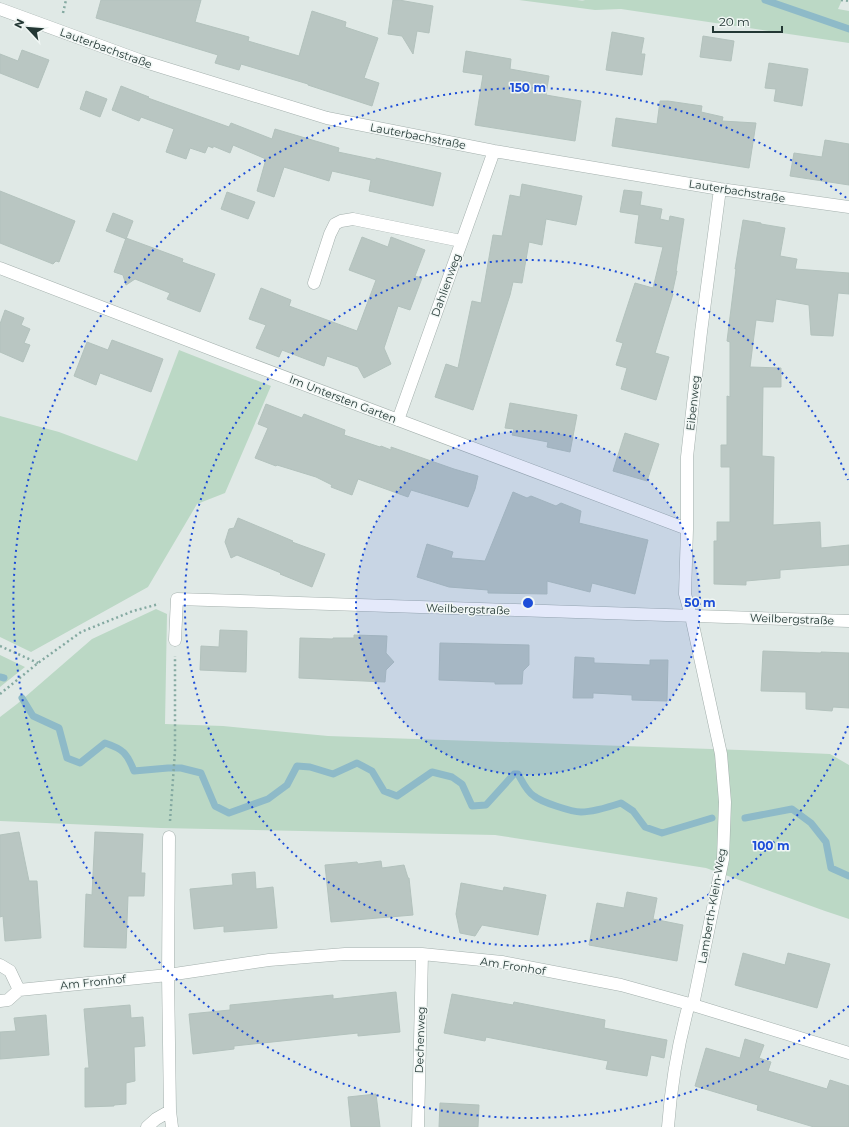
<svg xmlns="http://www.w3.org/2000/svg" width="849" height="1127" font-family="Montserrat,sans-serif">
	<style>
		.green { fill: #bbd8c5 }
		.lines { fill: none; stroke-linecap: round; stroke-linejoin: round }
		.stream { stroke: #8ebac8; stroke-width: 7 }
		.building { fill: #b9c6c2; stroke: #b3c2bd }
		.service-casing { stroke: #a4b0ad; stroke-width: 13 }
		.minor-casing { stroke: #a4b0ad; stroke-width: 13 }
		.path { stroke: #84a9a1; stroke-width: 2.5; stroke-dasharray: 2 3; stroke-linecap: butt }
		.service { stroke: #fff; stroke-width: 12 }
		.minor { stroke: #fff; stroke-width: 12 }
		.ring { fill: none; stroke: #1d4ed8; stroke-width: 2; stroke-dasharray: 2 4 }
		.labels { text-anchor: middle; stroke-width: 3; stroke-linejoin: round; paint-order: stroke }
		.street-label { font-size: 11px; fill: #233734; stroke: #f0f6f4 }
		.centre { fill: #1d4ed8; stroke: #f0f6f4; stroke-width: 2 }
		.ring-label { font-size: 12px; text-anchor: middle; font-weight: bold; fill: #1d4ed8; stroke: #f0f6f4; stroke-width: 3; stroke-linejoin: round; paint-order: stroke }
	</style>
	<rect width="100%" height="100%" fill="#e0e9e6"/>
	<path class="green" d="M519 0H577L585 1 582 0H842L838 9 849 11V43L621 9 595 10Z
		M179 350 271 386 225 493 197 504 148 587 31 652 0 637V416L59 432 137 461Z
		M156 609 167 614 165 724 223 726 328 736 740 750 830 754 849 765V919L825 911 706 868 495 835 161 828 0 821V717L17 704 92 639Z
		M0 655 25 667 0 687Z"/>
	<g class="lines">
		<path class="stream" d="M765 0 849 29
			M0 677 4 678
			M22 698 33 716 59 728 67 758 80 763 105 743C123 749 127 753 134 771L168 768H181L201 773 215 806 229 813 268 799 287 785 297 766 310 767 333 774 357 763 372 771 384 791 397 796 432 772 452 777 462 784 472 806 486 805 514 774H518C522 781 527 792 534 796 541 802 572 812 581 812 594 812 609 807 621 803L633 811 645 827 662 833 712 818
			M745 818 792 809 811 823 826 842 831 868 849 876"/>
	</g>
	<path class="building" d="M101 0H201L195 22 249 37 248 41 299 56 312 11 346 22 345 27 378 38 364 78 379 83 372 106 308 85V84L241 64 239 70 215 63 218 55 96 18Z
		M393 0H399L433 6 429 33 417 31 413 54 402 36 388 34Z
		M612 32 644 38 641 54H645L642 75 606 70Z
		M703 36 734 41 731 61 700 57Z
		M22 50 49 60 38 88 0 73V54L18 61Z
		M466 51 511 59 510 69 549 76 546 95 581 101 575 141 475 125 483 75 463 72Z
		M769 63 808 69 802 106 774 101 776 89 765 88Z
		M121 86 149 97 148 98 229 127 231 123 272 139 275 129 339 148 338 152 376 160V158L441 173 433 206 369 191 371 180 332 171 329 181 284 167 274 197 257 191 266 159 233 145 230 153 213 146V148L208 146 205 153 190 148 186 159 166 152 174 129 141 117 139 121 112 110Z
		M86 91 107 99 100 117 80 109Z
		M660 101H668L702 106 701 112 723 117 722 121 756 123 749 168 612 146 616 118 657 124Z
		M825 140 849 144V185L790 176 794 153 822 157Z
		M522 184 582 196 576 225 546 219 542 245 529 242 522 283 513 282 510 295 473 410 435 397 446 364 458 368 472 301 481 303 493 235 502 236 510 195 520 197Z
		M624 190 642 192 640 205 662 209 660 219 669 221 670 216 684 219 676 271H677L672 294H673L655 353 669 357 656 400 621 389 627 368 616 365 623 343 616 341 635 283 653 288 663 247 635 243 639 215 620 212Z
		M0 191 75 221 59 262 56 261 53 264 0 243Z
		M227 192 255 202 248 219 221 209Z
		M113 213 133 221 126 239 106 231Z
		M743 220 761 223V224L785 228 780 256 797 259 795 269 849 273V294L838 293 833 336 811 335 809 305 776 299 773 322 756 320 750 367 781 368V387H763L762 456 774 457 773 525 820 522 821 548 849 545V565L780 570V578L746 581V585L714 584V541H717V522H730V467H721V445H727V396L730 397V342L727 341 736 269H735Z
		M362 237 388 247 391 237 425 250 415 276 422 278 410 310 398 306 384 348 391 364 364 378 358 367 327 356 324 366 282 350 279 357 256 348 266 325 249 319 261 288 291 300 289 306 357 331 376 280 349 270Z
		M126 238 183 259 182 262 215 274 200 312 167 299 170 293 135 279 126 285 123 275 114 272Z
		M5 310 24 318 21 325 30 329 24 343 30 345 23 362 0 352V324Z
		M112 340 163 359 151 392 100 373 96 385 74 376 87 342 108 350Z
		M510 403 577 415 570 452 547 447 548 442 512 435 514 429 505 428Z
		M266 404 302 418 304 414 345 430 344 435 380 447 381 446 391 450V447L454 469 478 476 475 489 468 507 411 490 408 497 358 479 352 495 331 487 332 485 316 477 277 465 276 466 255 458 268 428 258 424Z
		M625 433 659 444 647 481 613 471Z
		M513 492 527 498 531 496 556 506 561 503 581 511 579 523 648 540 635 594 592 583 590 592 547 581V594L488 593V590L449 587 417 577 427 544 453 552 451 558 485 561Z
		M238 518 293 541 292 542 325 554 312 587 280 574 281 573 237 555 231 558 225 542 229 529 234 528Z
		M220 630 247 631 246 672 200 670 201 646 219 647Z
		M354 635 387 636 386 653 394 662 386 670 385 682 299 678 300 638 333 639V638H354Z
		M440 643 529 645V665L523 671 522 684H495V682L439 680Z
		M763 651 821 653V652L849 653V708L833 707 832 711 806 709V692L761 691Z
		M575 657 594 658V663L650 665V660H668L667 701 632 700V695L593 693V698H573Z
		M19 832 29 881H37L41 938 5 941 3 916 0 917V835Z
		M95 832 143 834 141 873H145L144 896H128L126 948 84 947 86 894 92 895Z
		M381 861 382 868 404 865 408 878H409L413 915 331 922 325 865 357 862 358 864Z
		M255 872 256 889 273 887 277 928 224 932V926L194 929 190 889 233 885 232 874Z
		M461 883 503 891 504 887 546 895 538 935 482 925 475 936 460 933 456 914Z
		M627 892 657 898 653 919 683 925 677 961 589 945 597 903 624 908Z
		M743 953 785 965 788 953 830 964 817 1008 735 985Z
		M396 992 400 1032 358 1036V1033L234 1046V1049L193 1054 189 1014 230 1010V1005L333 995V999Z
		M452 994 513 1005 514 1002 605 1020 604 1028 667 1040 664 1058 651 1055 647 1076 606 1069 608 1061 486 1037 485 1041 444 1033Z
		M130 1005 131 1018 143 1017 145 1046 134 1047 135 1081 126 1083V1104L114 1105V1106L85 1107V1068H89L84 1009Z
		M46 1015 49 1055 0 1059V1032L16 1031 14 1018Z
		M745 1039 764 1045 759 1058 771 1062 768 1071 827 1089 830 1080 849 1086V1127H814L757 1110 758 1105 695 1086 706 1048 740 1058Z
		M376 1094 380 1127H351L348 1097Z
		M440 1103 479 1105 478 1127H439Z"/>
	<g class="lines">
		<g class="service-casing">
			<path id="service" d="M314 283 330 234 335 224 341 221 353 219 461 241"/>
		</g>
		<g class="minor-casing">
			<path id="minor" d="M0 9 142 61 327 118 494 151 720 189 849 207
				M0 268 226 355 687 529
				M398 420 494 151
				M175 640 177 599 849 621
				M0 965 10 971 19 990
				M0 1001 8 1000 19 990 168 975 169 837
				M693 1005 723 859 725 802 721 754 691 616 685 594 687 529V457L701 332 720 189
				M147 1127 156 1119 170 1111
				M172 1127 170 1111 168 975 269 960 345 954H422L502 962 621 985 693 1005 849 1053
				M418 1127 422 954
				M668 1127C671 1086 678 1044 689 1004"/>
		</g>
		<path class="path" d="M841 0 849 1
			M63 13 66 0
			M0 646 38 663
			M0 694 38 663 81 632 133 611 159 604
			M170 821 175 751V656"/>
		<use href="#service" class="service"/>
		<use href="#minor" class="minor"/>
	</g>
	<circle cx="528" cy="603" r="172" fill="#1d4ed8" fill-opacity=".12"/>
	<g class="ring">
		<circle cx="528" cy="603" r="172"/>
		<path d="M848 726A343 343 0 1 1 848 480"/>
		<path d="M849 1006A515 515 0 1 1 849 200"/>
	</g>
	<g class="labels">
		<g class="street-label">
			<text transform="translate(106 48) rotate(20)" y="4">Lauterbachstraße</text>
			<text transform="translate(418 136) rotate(11)" y="4">Lauterbachstraße</text>
			<text transform="translate(737 191) rotate(9)" y="4">Lauterbachstraße</text>
			<text transform="translate(446 285) rotate(-70)" y="4">Dahlienweg</text>
			<text transform="translate(343 399) rotate(21)" y="4">Im Untersten Garten</text>
			<text transform="translate(693 403) rotate(-84)" y="4">Eibenweg</text>
			<text transform="translate(468 609) rotate(2)" y="4">Weilbergstraße</text>
			<text transform="translate(792 619) rotate(2)" y="4">Weilbergstraße</text>
			<text transform="translate(712 906) rotate(-80)" y="4">Lamberth-Klein-Weg</text>
			<text transform="translate(513 966) rotate(9)" y="4">Am Fronhof</text>
			<text transform="translate(93 982) rotate(-6)" y="4">Am Fronhof</text>
			<text transform="translate(420 1040) rotate(-88)" y="4">Dechenweg</text>
		</g>
	</g>
	<circle cx="528" cy="603" r="6" class="centre"/>
	<g class="ring-label">
		<text x="528" y="92">150 m</text>
		<text x="700" y="607">50 m</text>
		<text x="771" y="850">100 m</text>
	</g>
	<g transform="translate(28 28) rotate(296)" stroke="#f0f6f4" stroke-width="3" paint-order="stroke">
	<path d="M0-3L7 15L0 10L-7 15Z" fill="#233734"/>
	<text y="-6" font-size="11" font-weight="bold" text-anchor="middle" fill="#233734">N</text>
	</g>
	<path d="M713 26v6h69v-6" fill="none" stroke="#233734" stroke-width="2"/>
	<text x="719" y="26" font-size="12" fill="#233734" stroke="#f0f6f4" stroke-width="3" paint-order="stroke">20 m</text>
</svg>
